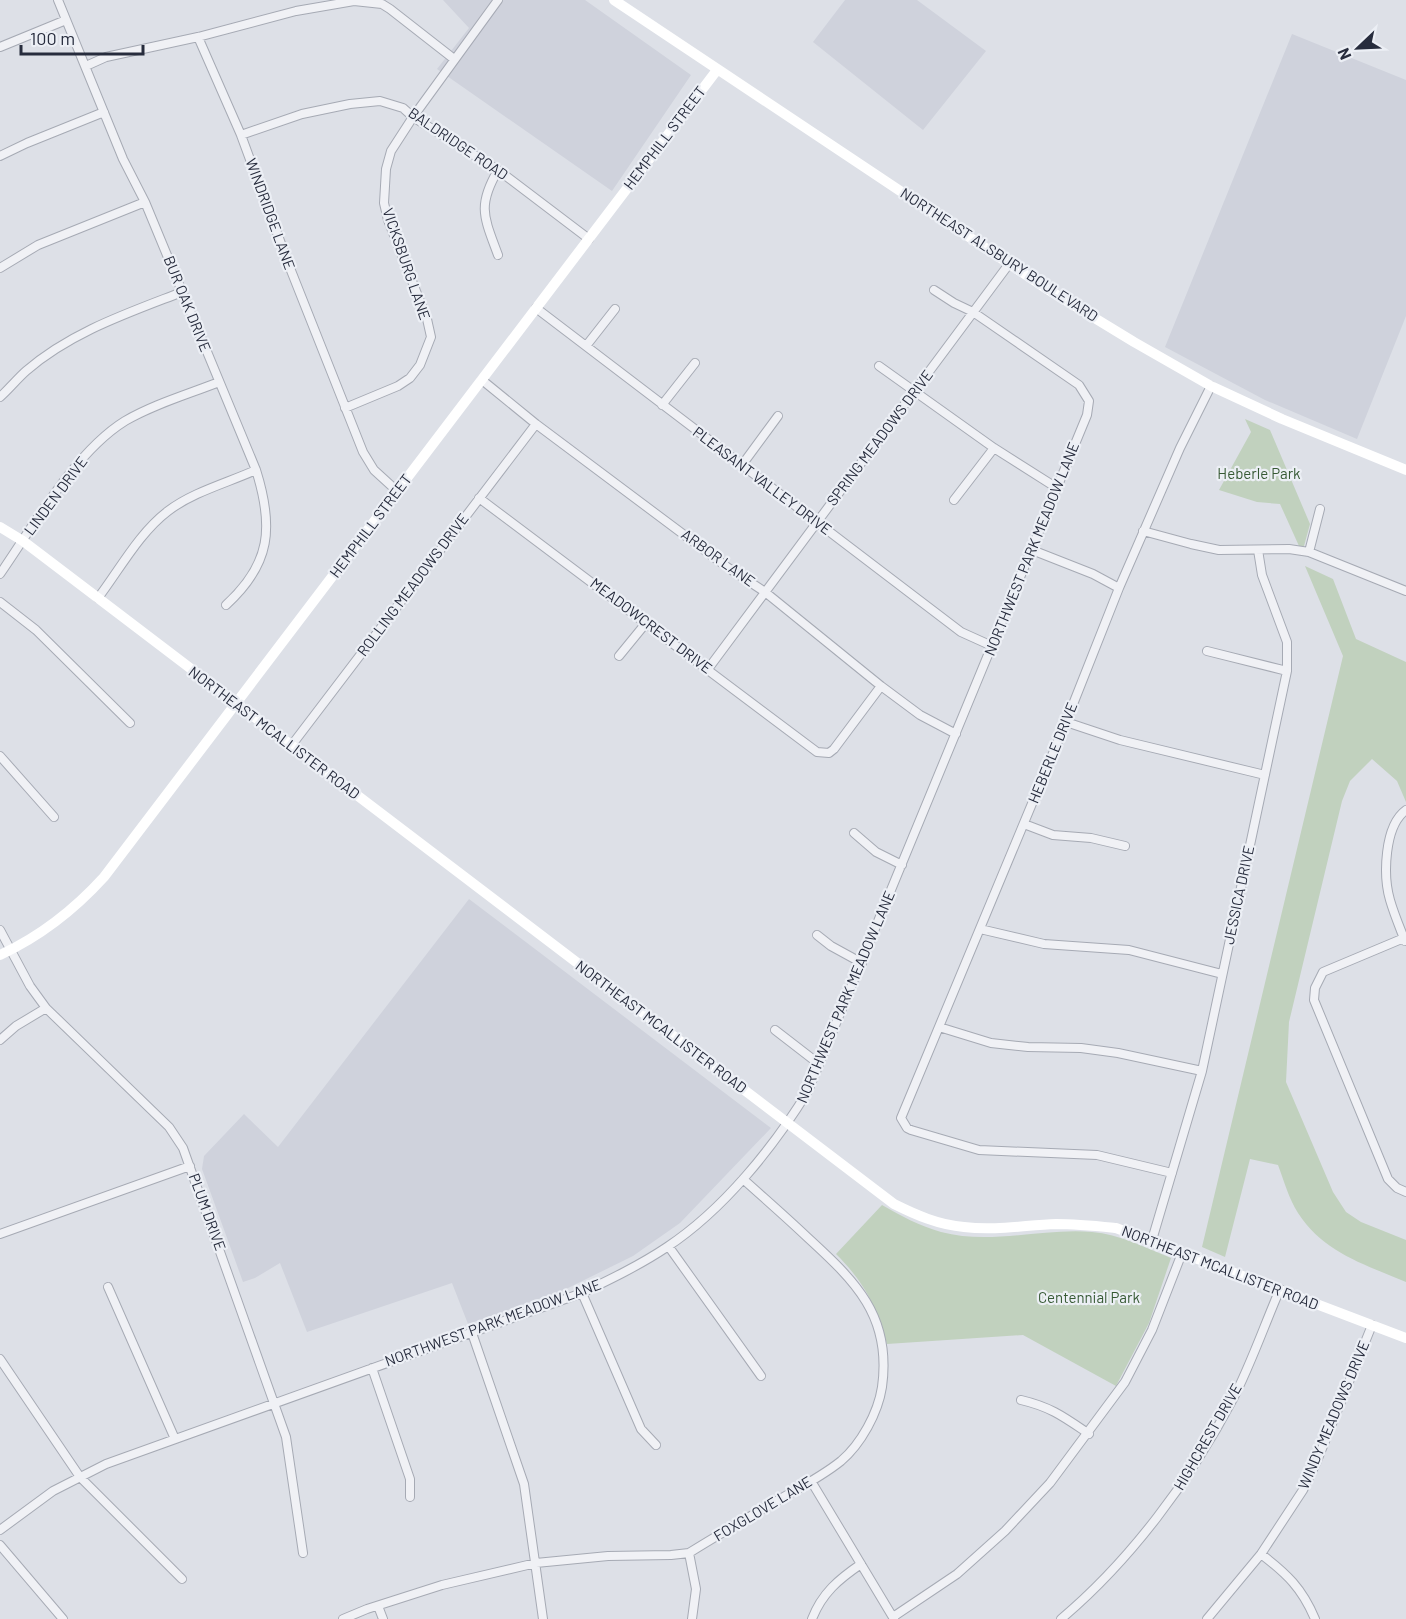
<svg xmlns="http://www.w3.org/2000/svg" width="1406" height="1619" font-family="Barlow,sans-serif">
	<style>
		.built { fill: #cfd2dc }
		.green { fill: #c1d1be }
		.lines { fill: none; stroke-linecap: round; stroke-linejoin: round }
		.street-casing { stroke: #a6aab4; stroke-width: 10 }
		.street { stroke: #f0f1f5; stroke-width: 8 }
		.secondary { stroke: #fff; stroke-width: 10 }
		.labels { text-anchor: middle; stroke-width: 4.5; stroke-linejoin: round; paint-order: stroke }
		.street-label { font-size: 15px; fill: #272c3d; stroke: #eceff5 }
		.park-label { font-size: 15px; fill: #365934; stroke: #eceff5 }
	</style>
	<rect width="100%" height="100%" fill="#dde0e7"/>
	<path class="built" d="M443 0H585L691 75 612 191 437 69 469 28Z
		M845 0H917L986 51 923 130 813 42Z
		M1292 34 1406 80V316L1357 439 1265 400 1165 347Z
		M469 899 771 1128 680 1223 633 1256 564 1290 468 1324 452 1283 307 1332 280 1263 255 1278 243 1282 202 1169 204 1156 244 1114 278 1147Z"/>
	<path class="green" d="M1245 419 1270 430 1310 524 1304 546H1299L1280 504 1257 502 1219 490 1251 432Z
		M1305 566 1333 579 1356 639 1406 662V802L1397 781 1372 759 1350 781 1342 801 1289 1022 1286 1082 1333 1192 1346 1212 1361 1222 1406 1240V1282C1364 1264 1324 1253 1298 1213 1289 1199 1284 1181 1278 1165L1250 1159 1225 1257 1202 1247 1343 656Z
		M882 1205C901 1216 920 1226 941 1232 990 1245 1042 1228 1092 1232 1119 1234 1146 1248 1171 1258L1149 1323 1116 1386 1023 1335 887 1344C876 1306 865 1283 836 1254Z"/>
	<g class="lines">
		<g class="street-casing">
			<path id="street" d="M58 0 123 159 145 202 256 470C274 527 271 564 226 605
				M198 37 241 135 290 268 363 452 374 470 397 491
				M0 47 66 20
				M86 66 106 57 198 37 296 11 354 1 382 4 390 9 454 59
				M241 135 302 114 350 104 380 101 403 108 413 117 498 170 589 239
				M0 156 27 143 104 112
				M498 255C484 217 477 206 498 170
				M0 268 38 245 145 202
				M536 308 961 632 992 646
				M586 346 615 309
				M879 366 994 448 1057 488
				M482 380 536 424 727 567 765 592 881 686 920 715 956 734
				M0 397C9 389 17 379 26 371 71 332 128 313 182 292
				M662 405 695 363
				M345 408 398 386 410 378 420 365 431 337 427 319 388 220 384 203 386 169 391 151 413 117 498 0
				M742 465 778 416
				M479 498 817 752 829 753 834 749 881 686
				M954 500 994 448
				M1143 531 1191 544 1219 550 1289 549 1309 552 1406 591
				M1032 550 1093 574 1119 588
				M1309 552 1320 509
				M0 574C34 525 75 452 125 421 154 404 189 394 219 382
				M98 598C120 569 139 533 168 511 193 492 227 483 256 470
				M0 602 36 630 130 723
				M1207 651 1287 671
				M619 656 646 623
				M708 669 1009 264
				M1066 722 1120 740 1265 775
				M291 746 536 424
				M0 756 54 817
				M1024 824 1053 835 1091 838 1125 846
				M854 833 876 852 902 865
				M980 929 1044 944 1129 950 1222 974
				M0 930 30 986 46 1008 169 1127 183 1148 286 1437 303 1553
				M817 935 831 946 862 963
				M1404 938 1323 972 1315 988 1314 1000 1388 1179 1397 1188 1406 1192
				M1405 941C1400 928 1394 914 1390 900 1383 876 1384 826 1406 810
				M939 1027 991 1043 1028 1047 1081 1048 1118 1053 1202 1071
				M775 1030 819 1064
				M0 1040 16 1026 46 1008
				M1172 1173 1097 1155 979 1150 911 1130 907 1128 901 1118 1066 722 1119 588 1180 448 1211 386
				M0 1234 190 1166
				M1152 1240 1202 1071 1287 671V642L1262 575 1258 550
				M669 1247 761 1376
				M108 1287 175 1439
				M582 1293 641 1429 656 1445
				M472 1333 524 1484 543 1619
				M0 1359 80 1477 182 1579
				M372 1368 410 1479V1497
				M1021 1400C1051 1407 1064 1417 1089 1434
				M811 1481 894 1619
				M0 1530 53 1491 106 1464 582 1293C611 1279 640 1265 667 1247 723 1210 773 1148 808 1091L1087 415 1089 401 1079 385 973 312 954 303 934 290
				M0 1545 63 1619
				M689 1553 696 1589 692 1619
				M1261 1554C1287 1574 1302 1588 1315 1619
				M378 1606 383 1619
				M893 1617 957 1574 1005 1531 1050 1483 1125 1382 1152 1330 1182 1253
				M343 1619 367 1609 442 1585 536 1563 608 1556 671 1555 689 1553C721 1533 754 1514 787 1495 805 1485 825 1474 841 1461 861 1444 878 1413 882 1387 892 1316 855 1281 807 1237 786 1217 764 1198 743 1179
				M812 1619C822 1593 839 1579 861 1564
				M1061 1619C1130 1561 1191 1479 1233 1399 1251 1364 1264 1326 1280 1289
				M1207 1619 1261 1554 1303 1490 1317 1461 1372 1325"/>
		</g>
		<use href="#street" class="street"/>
		<path class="secondary" d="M614 0 1047 289 1134 342 1211 386 1282 419 1406 470
			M0 527 23 541 98 598 894 1204C916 1215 939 1225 964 1227 995 1231 1026 1225 1056 1224 1077 1224 1096 1226 1116 1228L1406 1338
			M0 955C41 936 74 910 104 877L717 70"/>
	</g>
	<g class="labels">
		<g class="street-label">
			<text transform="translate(665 138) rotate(-53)" y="5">HEMPHILL STREET</text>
			<text transform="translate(458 144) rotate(34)" y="5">BALDRIDGE ROAD</text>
			<text transform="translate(270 214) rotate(70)" y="5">WINDRIDGE LANE</text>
			<text transform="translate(999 255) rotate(33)" y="5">NORTHEAST ALSBURY BOULEVARD</text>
			<text transform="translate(406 264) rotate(71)" y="5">VICKSBURG LANE</text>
			<text transform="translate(187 304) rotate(68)" y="5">BUR OAK DRIVE</text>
			<text transform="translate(880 438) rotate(-53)" y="5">SPRING MEADOWS DRIVE</text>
			<text transform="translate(762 481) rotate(37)" y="5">PLEASANT VALLEY DRIVE</text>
			<text transform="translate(56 496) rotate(-53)" y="5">LINDEN DRIVE</text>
			<text transform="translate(371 526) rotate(-53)" y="5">HEMPHILL STREET</text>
			<text transform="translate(1032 549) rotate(-68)" y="5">NORTHWEST PARK MEADOW LANE</text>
			<text transform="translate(718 558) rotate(36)" y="5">ARBOR LANE</text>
			<text transform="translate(413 585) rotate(-53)" y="5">ROLLING MEADOWS DRIVE</text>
			<text transform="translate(651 626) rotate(37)" y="5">MEADOWCREST DRIVE</text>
			<text transform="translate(274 733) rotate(37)" y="5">NORTHEAST MCALLISTER ROAD</text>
			<text transform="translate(1053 753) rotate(-68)" y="5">HEBERLE DRIVE</text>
			<text transform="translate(1239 895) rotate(-78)" y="5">JESSICA DRIVE</text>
			<text transform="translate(846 997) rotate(-67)" y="5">NORTHWEST PARK MEADOW LANE</text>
			<text transform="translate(661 1027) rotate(37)" y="5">NORTHEAST MCALLISTER ROAD</text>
			<text transform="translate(207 1212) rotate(70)" y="5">PLUM DRIVE</text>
			<text transform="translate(1220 1268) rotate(21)" y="5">NORTHEAST MCALLISTER ROAD</text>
			<text transform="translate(493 1323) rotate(-20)" y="5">NORTHWEST PARK MEADOW LANE</text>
			<text transform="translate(1334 1415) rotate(-67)" y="5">WINDY MEADOWS DRIVE</text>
			<text transform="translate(1208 1437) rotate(-60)" y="5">HIGHCREST DRIVE</text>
			<text transform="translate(763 1509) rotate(-31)" y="5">FOXGLOVE LANE</text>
		</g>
		<g class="park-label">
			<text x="1259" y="479">Heberle Park</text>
			<text x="1089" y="1303">Centennial Park</text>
		</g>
	</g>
	<g transform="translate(1358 48) rotate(247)" stroke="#eceff5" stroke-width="4.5" paint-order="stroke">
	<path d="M0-4.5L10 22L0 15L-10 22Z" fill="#272c3d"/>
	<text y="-9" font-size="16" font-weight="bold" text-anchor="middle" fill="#272c3d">N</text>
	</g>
	<path d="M21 45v9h122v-9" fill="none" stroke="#272c3d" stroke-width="3"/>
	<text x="30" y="45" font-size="18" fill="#272c3d" stroke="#eceff5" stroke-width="4.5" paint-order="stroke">100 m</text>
</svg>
